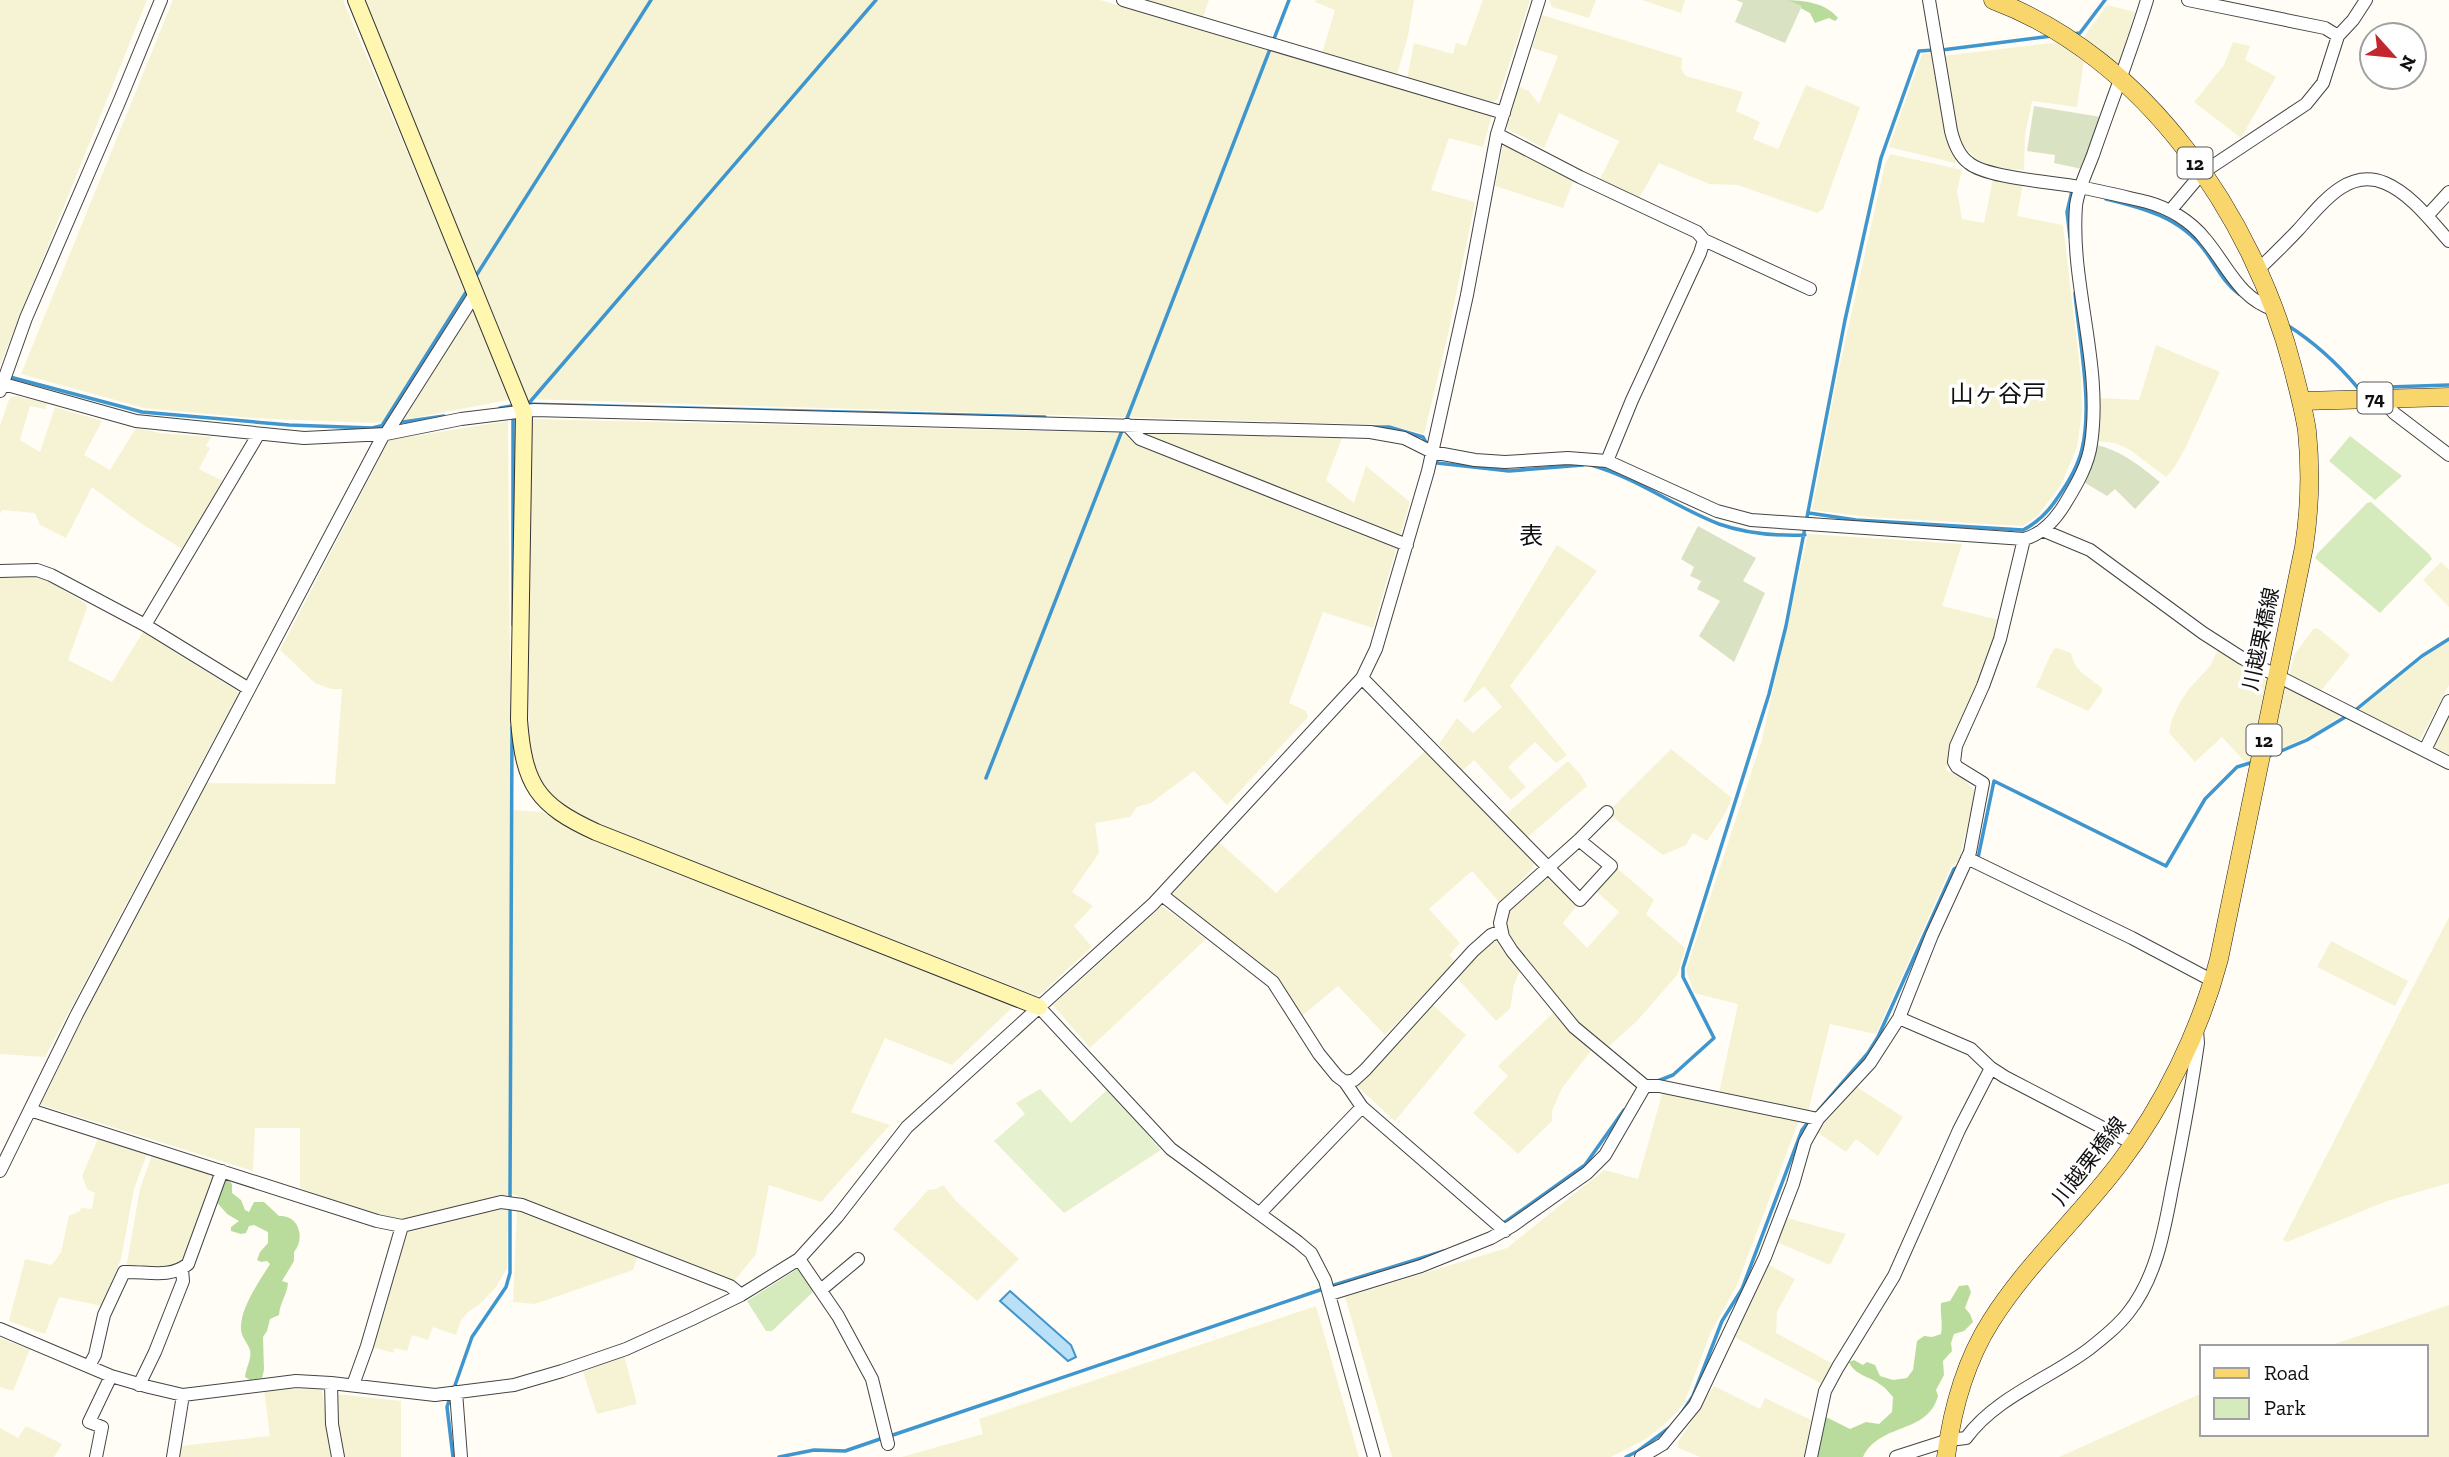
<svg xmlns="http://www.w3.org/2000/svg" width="2449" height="1457" font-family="'Zilla Slab','Noto Sans JP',serif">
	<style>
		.farmland { fill: #f6f3d4 }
		.green { fill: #d5ebbd }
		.forest { fill: #b9dc9c }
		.cemetery { fill: #d9e3c4 }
		.pitch { fill: #e6f2cf }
		.water { fill: #b9e0f7; stroke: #3f96cf; stroke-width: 2 }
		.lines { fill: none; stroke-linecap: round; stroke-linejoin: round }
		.stream { stroke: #3f96cf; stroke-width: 3.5 }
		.street-casing { stroke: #444; stroke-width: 14 }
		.secondary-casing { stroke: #333; stroke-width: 18 }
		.primary-casing { stroke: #222; stroke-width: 19 }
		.street { stroke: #fff; stroke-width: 12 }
		.secondary { stroke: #fff6b0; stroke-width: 16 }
		.primary { stroke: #f9d66b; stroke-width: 18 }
		.labels { text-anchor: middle; stroke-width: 7; stroke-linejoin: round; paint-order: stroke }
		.shield { fill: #fff; stroke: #585858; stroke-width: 2 }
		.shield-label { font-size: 19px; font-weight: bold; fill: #111 }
		.street-label { font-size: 21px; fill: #111; stroke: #fff }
		.quarter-label { font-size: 24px; fill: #111; stroke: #fff }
	</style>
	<rect width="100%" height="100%" fill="#fffdf5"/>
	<path class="farmland" d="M0 0H147L0 365Z
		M173 0H343L510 396 508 400 398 421 370 423 252 418 144 408 21 374Z
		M364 0H1100L1492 115 1483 147 1449 138 1431 190 1475 202 1446 343 1424 434 1389 425 525 399Z
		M1145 0H1209L1203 17Z
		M1316 0H1414L1408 36 1397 75 1322 53 1335 10 1315 2Z
		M1483 0H1530L1498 99 1492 102 1407 78 1414 43 1453 54 1456 43 1466 46Z
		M1549 0H1596L1589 18 1552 7Z
		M1642 0H1685L1681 13Z
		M2107 5 2135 12 2119 63 2116 67 2080 42Z
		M1542 15 1682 58 1681 69 1686 76 1743 92 1736 111 1760 122 1753 139 1778 149 1806 85 1860 107 1823 209 1817 213 1738 185 1709 184 1659 163 1638 200 1600 179 1619 141 1559 113 1544 148 1507 129V123L1518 86 1529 91 1539 104 1558 56 1532 48Z
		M2060 42 2084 60 2077 107 2032 101 2025 135 2024 170 1994 168 1977 159 1964 147 1955 126 1943 56Z
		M2233 42 2250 46 2245 60 2276 77 2241 138 2194 102 2224 65Z
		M1931 53 1957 156 1955 163 1889 147 1922 54Z
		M1504 142 1574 179 1563 208 1495 186Z
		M1890 154 1962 170 1957 191 1962 219 1984 223 1993 179 2023 184 2017 216 2063 225 2081 377 2082 411 2077 447 2061 485 2038 515 2023 526 1868 517 1812 510 1838 373 1885 164Z
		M2156 345 2220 372 2186 447 2174 468 2166 477 2130 450 2115 443 2095 441 2097 400 2100 398 2139 400Z
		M16 396 47 403 45 409 30 406 20 440 40 452 55 407 102 421 84 455 110 470 136 428 160 433 211 437 206 446 210 448 199 469 223 481 182 549 139 522 92 487 66 538 40 525 35 513 2 510 0 514V426L8 402 11 397Z
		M534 419 1342 438 1326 480 1354 503 1366 466 1410 502 1373 628 1323 612 1289 703 1306 711 1308 717 1227 805 1194 771 1151 803 1137 807 1130 817 1095 823 1099 853 1072 892 1093 906 1074 926 1092 947 1038 996 570 814 554 799 539 779 529 756 528 422Z
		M508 421 511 810 542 812 578 832 1017 1003 952 1065 885 1038 851 1112 890 1125 821 1202 769 1185 756 1254 732 1284 512 1194 405 1220 369 1214 300 1188V1128H255L253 1171 41 1105 39 1100 205 783 335 784 342 689H331L315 683 280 650 389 440Z
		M1808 534 1962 544 1942 606 1999 620 1976 687 1958 727 1946 770 1964 779 1975 792 1959 861 1952 865 1876 1034 1830 1024 1808 1112 1719 1093 1738 1004 1694 993 1686 970 1761 743Z
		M1557 545 1597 571 1510 686 1567 755 1556 763 1535 742 1508 767 1526 787 1511 800 1474 760 1462 771 1439 744 1457 718 1473 733 1502 707 1484 686 1465 703 1463 701Z
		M2441 562 2449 570V607L2423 580Z
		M0 577H41L85 603 87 608 68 660 112 682 143 632 239 692 45 1057 0 1054Z
		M2314 628 2319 629 2350 655 2320 692 2289 676 2294 655Z
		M2449 641V685L2422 736 2417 740 2357 711 2423 658Z
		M2058 648 2071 653 2074 663 2081 672 2102 688V692L2088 711 2036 687 2050 656 2054 649Z
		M2217 651 2268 681 2251 760 2245 762 2222 737 2195 762 2169 733 2172 719 2178 706 2188 690 2210 666Z
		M2283 687H2289L2341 716 2317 732 2270 754 2269 752Z
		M2449 712V757L2434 750 2433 743Z
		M1671 749 1732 798 1726 812 1707 841 1693 833 1686 845 1663 855 1611 816 1615 812 1611 809Z
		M1425 751 1529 854 1534 863 1533 868 1500 903 1472 871 1429 909 1460 943 1449 955 1456 962 1385 1035 1338 986 1302 1016 1279 980 1172 899V895L1219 842 1276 893Z
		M1568 761 1581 775 1587 786 1528 837 1506 814Z
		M1616 867 1654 900 1646 914 1685 948 1678 974 1637 1021 1607 1048 1577 1023 1509 938 1505 924 1507 915 1518 901 1548 873 1578 904 1563 923 1587 948 1619 912 1595 890Z
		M1162 906 1206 939 1090 1048 1053 1005Z
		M2449 917V1183L2387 1201 2287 1242 2283 1240Z
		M1493 940 1498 941 1520 970 1514 985 1510 1009 1496 1021 1456 977Z
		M2331 941 2408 981 2395 1006 2317 967Z
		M1431 1003 1466 1035 1395 1121 1356 1085Z
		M1553 1013 1591 1051 1562 1088 1552 1111V1121L1518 1154 1473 1113 1508 1076 1498 1066Z
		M1857 1087 1903 1117 1878 1156 1856 1139 1846 1152 1817 1132Z
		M1663 1091 1799 1120 1737 1285 1710 1334 1684 1404 1668 1421 1646 1439 1611 1457H1392L1345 1297 1507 1248 1604 1170 1638 1179Z
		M98 1139 147 1154 134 1189 121 1259 102 1306 59 1297 45 1334 9 1321 25 1259 52 1265 61 1252 69 1216 80 1211 81 1208 92 1209 95 1193 87 1189 82 1176Z
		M152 1155 215 1176 182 1265 165 1271 126 1268 140 1189Z
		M943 1185 957 1202 1019 1259 977 1301 893 1229 928 1190 936 1189Z
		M499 1208H508L507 1268 496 1287 480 1304 467 1313 460 1322 456 1335 433 1327 428 1340 412 1335 407 1351 395 1348 393 1353 372 1347 405 1233Z
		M517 1209 638 1256 633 1270 535 1304 513 1302Z
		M1787 1218 1846 1234 1830 1265 1777 1242Z
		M1769 1265 1795 1279 1777 1312 1776 1333 1833 1364 1822 1384 1734 1337 1765 1266Z
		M2449 1305V1457H2059L2202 1393V1434H2426V1347H2326Z
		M1316 1306 1359 1457H902L983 1434 979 1419Z
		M0 1338 30 1349 13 1391 0 1387Z
		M624 1355 637 1404 597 1414 583 1372Z
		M1714 1386 1760 1409 1765 1398 1811 1420 1804 1457H1700L1678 1448V1442Z
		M304 1389 322 1390 333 1457H179L181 1446 270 1436 264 1390Z
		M336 1394 401 1401V1457H344L339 1436Z
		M26 1426 62 1444 54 1457H0V1428L18 1438Z"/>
	<path class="green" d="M2350 436 2402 476 2375 500 2329 461Z
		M2371 502 2429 554 2432 559 2380 613 2315 558 2318 553 2367 503Z
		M802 1266 815 1290 772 1331H766L747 1301Z"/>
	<path class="forest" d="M1774 0C1798 0 1823 0 1838 18L1835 21 1829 18 1815 23 1810 13 1793 4Z
		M224 1174 232 1184V1193L241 1200 245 1210 249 1212 254 1202H264L279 1216C300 1215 305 1239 294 1252V1261L282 1281 288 1283C287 1295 280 1302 279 1315L270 1319 267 1331 263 1337 264 1370 262 1378 250 1380 245 1377C246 1367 252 1359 250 1350 248 1343 241 1337 241 1329 240 1308 259 1282 270 1264L267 1261 261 1262 257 1260 260 1252 268 1243V1232L254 1225 249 1226 246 1233 241 1234 231 1231V1227L239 1221 227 1214 215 1200Z
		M1968 1285 1971 1292 1965 1308 1970 1314 1973 1322 1964 1331 1954 1334 1951 1343 1952 1351 1943 1361 1944 1375 1936 1390 1938 1396C1927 1435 1880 1422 1863 1457H1816L1824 1416 1850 1429 1866 1422 1879 1424 1892 1412 1893 1397C1889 1393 1886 1388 1881 1385 1870 1376 1855 1376 1849 1362L1854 1360 1863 1365 1867 1362 1875 1365 1880 1376 1893 1380 1907 1378 1913 1370 1917 1341 1924 1336 1932 1337 1941 1334C1943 1323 1940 1314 1941 1303L1950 1301 1959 1286Z"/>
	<path class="cemetery" d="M1736 0H1787L1802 6 1785 43 1735 22 1743 3Z
		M2034 106 2101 117 2082 169 2054 163 2055 155 2027 151Z
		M2096 445C2121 450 2140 466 2160 482L2135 509 2115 489 2107 496 2082 481Z
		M1698 526 1756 558 1743 581 1765 593 1734 662 1699 636 1720 601 1697 589 1701 581 1690 576 1694 567 1681 559Z"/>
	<path class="pitch" d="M1040 1089 1071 1123 1108 1089 1161 1150 1064 1213 994 1141 1025 1114 1016 1103Z"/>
	<path class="water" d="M1010 1291 1071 1345 1076 1357 1068 1361 1000 1301Z"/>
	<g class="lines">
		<path class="stream" d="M2071 34 2080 33 2105 0
			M1942 50 2052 36
			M2106 199C2144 208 2181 218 2205 251 2217 267 2223 282 2239 294
			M2070 237 2067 212 2072 191 2074 192
			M474 279 651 0
			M2287 325C2314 342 2337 363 2358 388L2449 385
			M10 377 142 412 289 425 372 428 389 424
			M529 403 876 0
			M524 404 1045 417
			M500 408 517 405
			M513 415V625
			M1126 421 1289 0
			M396 423 444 416
			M383 424 468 289
			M1374 427H1389L1423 437 1427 444
			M1436 460 1437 463 1509 471 1583 465
			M1591 465C1637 478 1675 507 1719 524 1747 534 1776 536 1805 535
			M1809 513 1856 520 2023 530C2037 523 2049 511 2058 497 2068 483 2078 467 2082 449 2093 405 2079 339 2075 293
			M2353 712 2422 656 2449 639
			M2267 757 2307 740 2347 716
			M986 778 1123 428
			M1978 858 1994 781 2166 866 2205 799 2237 767 2253 762
			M1655 1082 1673 1075 1714 1038 1683 977V968L1769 694 1786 626 1845 320 1881 158 1919 51 1934 50
			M1819 1110 1868 1053 1878 1037 1954 869 1958 867
			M510 1199 512 727
			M1501 1225 1585 1165 1624 1110
			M1331 1286 1444 1251
			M453 1391 472 1337 506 1287 510 1273V1206
			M450 1398 447 1407 453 1457
			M1683 1411 1693 1396 1722 1321 1742 1289 1802 1130 1809 1121
			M890 1436 1323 1289
			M779 1457 814 1450 845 1451 883 1438
			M1626 1457 1638 1451 1669 1428"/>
		<g class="street-casing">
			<path id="street" d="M1123 0 1504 113
				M1929 0 1951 131C1954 143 1959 156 1969 163 1987 178 2053 182 2079 187 2101 191 2125 197 2147 202 2169 208 2191 221 2205 239 2228 266 2238 298 2275 310
				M2338 36 2353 20 2366 0
				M1497 134 1580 177 1697 232 1704 240 1700 253 1632 400 1607 461
				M2170 211 2202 173 2306 104 2323 83 2338 36 2325 28 2188 0
				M2427 216 2449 192
				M1704 240 1810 289
				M2259 269C2272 256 2285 244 2298 230 2320 206 2347 167 2385 183 2411 194 2431 221 2449 241
				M0 383 136 421 304 438 386 434 461 419 534 410 1370 432 1404 438 1432 452 1475 460 1505 462 1568 458 1607 461 1717 511 1751 520 2024 539C2043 534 2056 519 2066 502 2077 484 2088 465 2091 444 2103 364 2070 285 2076 206 2078 189 2087 171 2093 155 2111 103 2131 52 2147 0
				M0 391 26 318 120 100 161 0
				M2380 397 2394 413 2449 455
				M1127 425 1140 439 1407 545
				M386 434 475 294
				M2042 530 2090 550 2203 633 2242 658 2449 763
				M0 571 37 570 51 575 145 625 249 689
				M145 625 258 435
				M1362 678 1580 900 1611 866 1579 840
				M2425 750 2449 701
				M1967 858 2132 938 2213 981
				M1162 895 1273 982 1319 1054 1337 1076 1345 1082 1354 1080 1365 1070 1473 951 1491 935 1501 931
				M1039 1007 1171 1149 1298 1242 1311 1253 1325 1280 1374 1457
				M1899 1018 1971 1049 1991 1068 2005 1077 2134 1144
				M1345 1082 1362 1107 1505 1231
				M1645 1086H1659L1818 1119
				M30 1110 377 1221 402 1226 501 1202 522 1205 730 1286 741 1295
				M0 1171 77 1014 384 434
				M1260 1213 1362 1107
				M799 1259 838 1316 872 1379 888 1444
				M822 1289 858 1259
				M1330 1294 1421 1266 1491 1238 1512 1226 1587 1173 1605 1155 1645 1086 1574 1027 1512 951 1503 937 1500 923 1504 907 1579 840 1607 812
				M0 1329 111 1376 149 1387 183 1395 296 1381 331 1383 435 1395 514 1385 562 1371 626 1349 692 1319 741 1295 799 1259 837 1217 907 1127 1153 904 1362 678 1376 649 1428 471 1467 295 1497 134 1539 0
				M89 1366 95 1355 104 1315 124 1272C146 1271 170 1279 188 1264L222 1171
				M331 1383 332 1424 338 1457
				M139 1385 155 1352 183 1281 182 1269
				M353 1385 367 1346 402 1226
				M456 1392 461 1457
				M96 1457 102 1427 89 1422 111 1376
				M173 1457 183 1395
				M1641 1457 1663 1444 1695 1405 1765 1257 1793 1184 1805 1142 1818 1119 1870 1063 1899 1018 1932 935 1970 852 1983 783 1957 767 1954 762 1956 746 1983 686 2000 639 2024 539
				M1811 1457 1825 1391 1838 1367 1894 1276 1959 1130 1991 1068
				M1896 1457 1949 1440 1966 1438C1996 1397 2049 1379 2089 1349 2103 1338 2117 1327 2128 1313 2156 1278 2164 1232 2172 1189 2182 1140 2191 1092 2198 1043L2197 1030"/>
		</g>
		<g class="secondary-casing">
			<path id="secondary" d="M356 0 524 413 519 720C524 785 537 805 596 832L1039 1007"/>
		</g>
		<g class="primary-casing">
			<path id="primary" d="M2302 401 2449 397
				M1946 1457C1952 1410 1965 1362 1991 1321 2027 1264 2078 1218 2119 1164 2164 1105 2200 1031 2219 959L2304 547C2310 508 2311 470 2307 431 2304 410 2298 389 2293 369 2254 217 2145 57 1993 0"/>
		</g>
		<use href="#street" class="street"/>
		<use href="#secondary" class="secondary"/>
		<use href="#primary" class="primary"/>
	</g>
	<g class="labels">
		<g class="shield">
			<rect x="2177.5" y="147.5" width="35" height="31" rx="5"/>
			<rect x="2357.5" y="382.5" width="35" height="31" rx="5"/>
			<rect x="2246.5" y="724.5" width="35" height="31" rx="5"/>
		</g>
		<g class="shield-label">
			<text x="2195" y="170">12</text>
			<text x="2375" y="405">74</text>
			<text x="2264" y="747">12</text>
		</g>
		<g class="street-label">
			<text transform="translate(2261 639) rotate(-78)" y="7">川越栗橋線</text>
			<text transform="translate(2089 1161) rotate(-52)" y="7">川越栗橋線</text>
		</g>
		<g class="quarter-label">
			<text x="1998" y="402">山ヶ谷戸</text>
			<text x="1531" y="544">表</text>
		</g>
	</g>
	<rect x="2200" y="1345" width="228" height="91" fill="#ffffff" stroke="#a0a0a0" stroke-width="2"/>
	<rect x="2214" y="1368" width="35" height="10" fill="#f9d66b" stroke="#a0a0a0" stroke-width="2"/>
	<text x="2264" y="1380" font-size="21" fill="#111111">Road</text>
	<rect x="2214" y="1398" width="35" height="21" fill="#d5ebbd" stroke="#a0a0a0" stroke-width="2"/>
	<text x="2264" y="1415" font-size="21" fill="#111111">Park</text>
	<g transform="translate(2393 56) rotate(117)"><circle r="33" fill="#ffffff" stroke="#a0a0a0" stroke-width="2"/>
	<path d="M0-5L12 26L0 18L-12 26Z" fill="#c4262e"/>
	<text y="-10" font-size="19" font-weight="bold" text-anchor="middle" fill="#111111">N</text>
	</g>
</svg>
